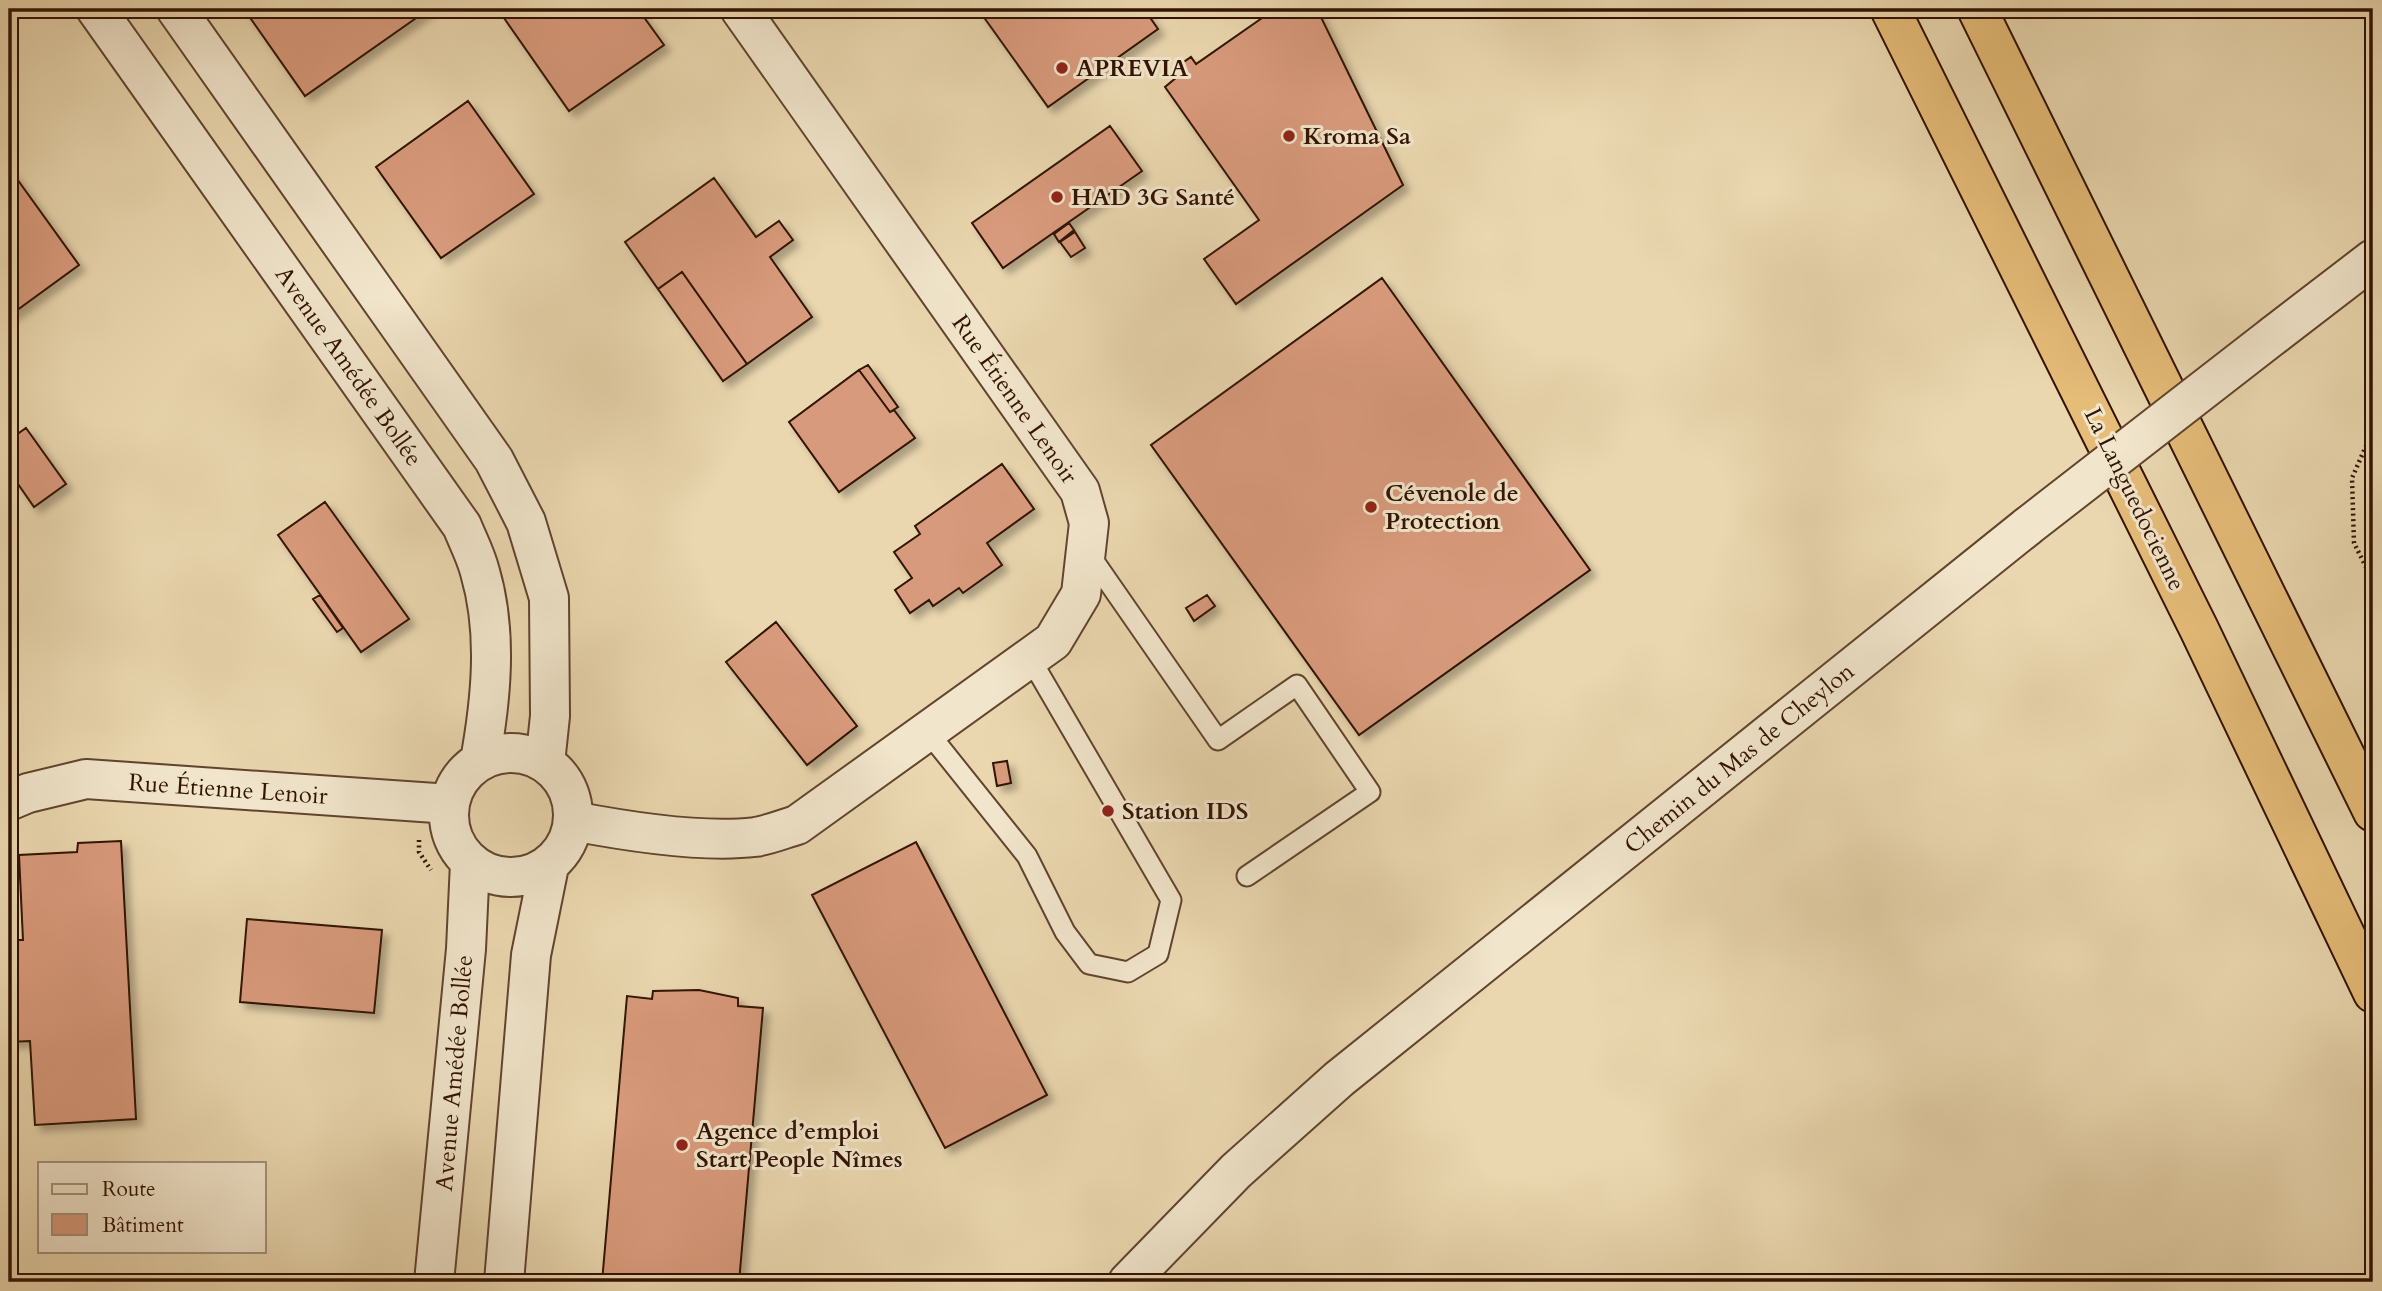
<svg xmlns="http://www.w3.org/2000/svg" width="2382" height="1291" font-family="Cardo,serif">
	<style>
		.building { fill: #d89a7c; stroke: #321302; stroke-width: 2; filter: url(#shadow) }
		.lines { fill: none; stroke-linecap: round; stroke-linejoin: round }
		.lane-casing { stroke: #60442d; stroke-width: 23 }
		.street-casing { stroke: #60442d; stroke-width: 42 }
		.highway-casing { stroke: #321302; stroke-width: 42 }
		.path { stroke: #321302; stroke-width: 4.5; stroke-dasharray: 2 3.5; stroke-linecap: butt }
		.lane { stroke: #f1e5cb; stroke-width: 19 }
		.street { stroke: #f1e5cb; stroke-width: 38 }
		.highway { stroke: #e5bc78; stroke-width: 38 }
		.street-bridge-casing { stroke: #60442d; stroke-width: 42; stroke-linecap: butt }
		.street-bridge { stroke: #f1e5cb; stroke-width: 38 }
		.poi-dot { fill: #8f2418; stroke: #f1e5cb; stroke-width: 2.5 }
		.labels { text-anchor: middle; stroke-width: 6; stroke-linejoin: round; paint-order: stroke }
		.poi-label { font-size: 24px; font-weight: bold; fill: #321302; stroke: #f1e5cb; text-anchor: start }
		.street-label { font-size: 24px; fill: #321302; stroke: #f1e5cb }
	</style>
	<defs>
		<filter id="shadow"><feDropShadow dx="6" dy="6" stdDeviation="3.5" flood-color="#0004"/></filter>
	</defs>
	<rect width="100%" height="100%" fill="#ead7af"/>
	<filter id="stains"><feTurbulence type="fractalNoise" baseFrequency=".00286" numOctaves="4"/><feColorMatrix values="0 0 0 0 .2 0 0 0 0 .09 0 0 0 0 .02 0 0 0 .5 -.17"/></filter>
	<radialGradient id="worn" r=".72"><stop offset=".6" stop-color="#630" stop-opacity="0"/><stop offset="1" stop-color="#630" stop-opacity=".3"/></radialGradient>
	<path class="building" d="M244 9H429L305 96Z
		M517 9H599L603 16 613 9H638L664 45 569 111 504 18Z
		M599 9H613L603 16Z
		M978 9H1144L1158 29 1048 107Z
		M1275 9H1317L1403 185 1236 304 1204 259 1259 220 1165 87 1183 72 1178 66 1191 57 1196 64Z
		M468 101 534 194 441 258 376 167Z
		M1110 126 1142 171 1003 268 972 223Z
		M12 172 79 265 9 316V174Z
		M714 178 756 237 779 221 793 240 770 257 812 317 747 364 682 272 658 289 625 242Z
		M1069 223 1074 230 1059 242 1054 234Z
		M1075 232 1085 248 1071 257 1060 242Z
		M682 272 747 364 723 381 658 289Z
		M1382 278 1590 570 1359 735 1151 445Z
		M868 365 898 407 890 412 859 370Z
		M859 370 890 412 894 410 915 438 839 492 789 422Z
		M26 428 66 484 34 507 9 471V440Z
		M1002 464 1034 509 987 543 1002 565 963 593 959 588 933 606 929 600 910 613 895 590 912 578 894 552 920 534 915 526Z
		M325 502 409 619 361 652 278 535Z
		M320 595 343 628 337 632 313 599Z
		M1207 595 1215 606 1194 621 1186 608Z
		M776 622 857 726 807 765 726 662Z
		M1007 761 1011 783 997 786 993 763Z
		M121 841 136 1119 35 1125 30 1041 9 1042V940H23L19 855 77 852 78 843Z
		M916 842 1047 1095 945 1148 812 895Z
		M247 919 382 930 374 1013 240 1002Z
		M699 990 738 998V1006L763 1008 739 1282H602L627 996 652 999 653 991Z"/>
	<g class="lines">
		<g class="lane-casing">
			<path id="lane" d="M1089 554 1218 740 1297 685 1370 792 1247 876
				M927 731 1027 856 1065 932 1089 964 1128 972 1158 954 1171 900 1030 658"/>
		</g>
		<g class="street-casing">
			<path id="street" d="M96 9 462 526C468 541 476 556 480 572 498 633 491 700 480 761
				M176 9 494 460 526 522 549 598 550 716 545 763
				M2274 335 2373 259
				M449 815a62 62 0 1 1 124 0a62 62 0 1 1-124 0Z
				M9 801 28 793 86 779 450 804
				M573 821C625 831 703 843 755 837 769 835 783 829 797 825L1053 641 1081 594 1089 523 1080 491 740 9
				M434 1282 466 949 470 863
				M504 1282 531 955 549 866
				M1128 1282 1236 1171 1339 1079 2028 526"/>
		</g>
		<g class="highway-casing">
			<path id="highway" d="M1890 9 2199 629 2373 993
				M1977 9 2373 812"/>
		</g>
		<path class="path" d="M2373 430 2352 478 2354 543 2373 581
			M419 840V852L431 870"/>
		<use href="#lane" class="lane"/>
		<use href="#street" class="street"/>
		<use href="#highway" class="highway"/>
		<g class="street-bridge-casing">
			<path id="street-bridge" d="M2028 526 2274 335"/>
		</g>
		<use href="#street-bridge" class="street-bridge"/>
	</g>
	<g class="poi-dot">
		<circle cx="1062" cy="68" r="7"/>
		<circle cx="1289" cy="136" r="7"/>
		<circle cx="1057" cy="197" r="7"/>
		<circle cx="1371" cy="507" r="7"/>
		<circle cx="1108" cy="811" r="7"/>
		<circle cx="682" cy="1145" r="7"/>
	</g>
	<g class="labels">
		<g class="poi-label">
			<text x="1076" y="76">APREVIA</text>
			<text x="1303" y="144">Kroma Sa</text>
			<text x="1071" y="205">HAD 3G Santé</text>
			<text x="1385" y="501">Cévenole de<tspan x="1385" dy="28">Protection</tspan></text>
			<text x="1122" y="819">Station IDS</text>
			<text x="696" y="1139">Agence d’emploi<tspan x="696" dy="28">Start People Nîmes</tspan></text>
		</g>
		<g class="street-label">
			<text transform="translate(349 366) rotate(55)" y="8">Avenue Amédée Bollée</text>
			<text transform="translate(1015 399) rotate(55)" y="8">Rue Étienne Lenoir</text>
			<text transform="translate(2135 499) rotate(64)" y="8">La Languedocienne</text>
			<text transform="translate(1739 758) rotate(-39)" y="8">Chemin du Mas de Cheylon</text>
			<text transform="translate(228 789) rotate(4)" y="8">Rue Étienne Lenoir</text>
			<text transform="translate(454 1073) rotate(-85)" y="8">Avenue Amédée Bollée</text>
		</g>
	</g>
	<rect width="2382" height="1291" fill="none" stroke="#ead7af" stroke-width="35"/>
	<rect x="10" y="10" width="2361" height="1270" fill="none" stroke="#321302" stroke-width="3.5"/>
	<rect x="18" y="18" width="2347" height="1256" fill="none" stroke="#321302" stroke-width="2"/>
	<rect x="38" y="1162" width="228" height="91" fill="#f1e5cb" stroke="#a5917b" stroke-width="2"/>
	<rect x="52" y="1184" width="35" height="10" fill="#f1e5cb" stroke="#a5917b" stroke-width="2"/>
	<text x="102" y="1196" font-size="21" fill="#321302">Route</text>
	<rect x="52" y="1214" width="35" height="21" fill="#d89a7c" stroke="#a5917b" stroke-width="2"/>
	<text x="102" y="1232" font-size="21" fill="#321302">Bâtiment</text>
	<rect width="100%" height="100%" filter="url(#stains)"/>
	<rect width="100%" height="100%" fill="url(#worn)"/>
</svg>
